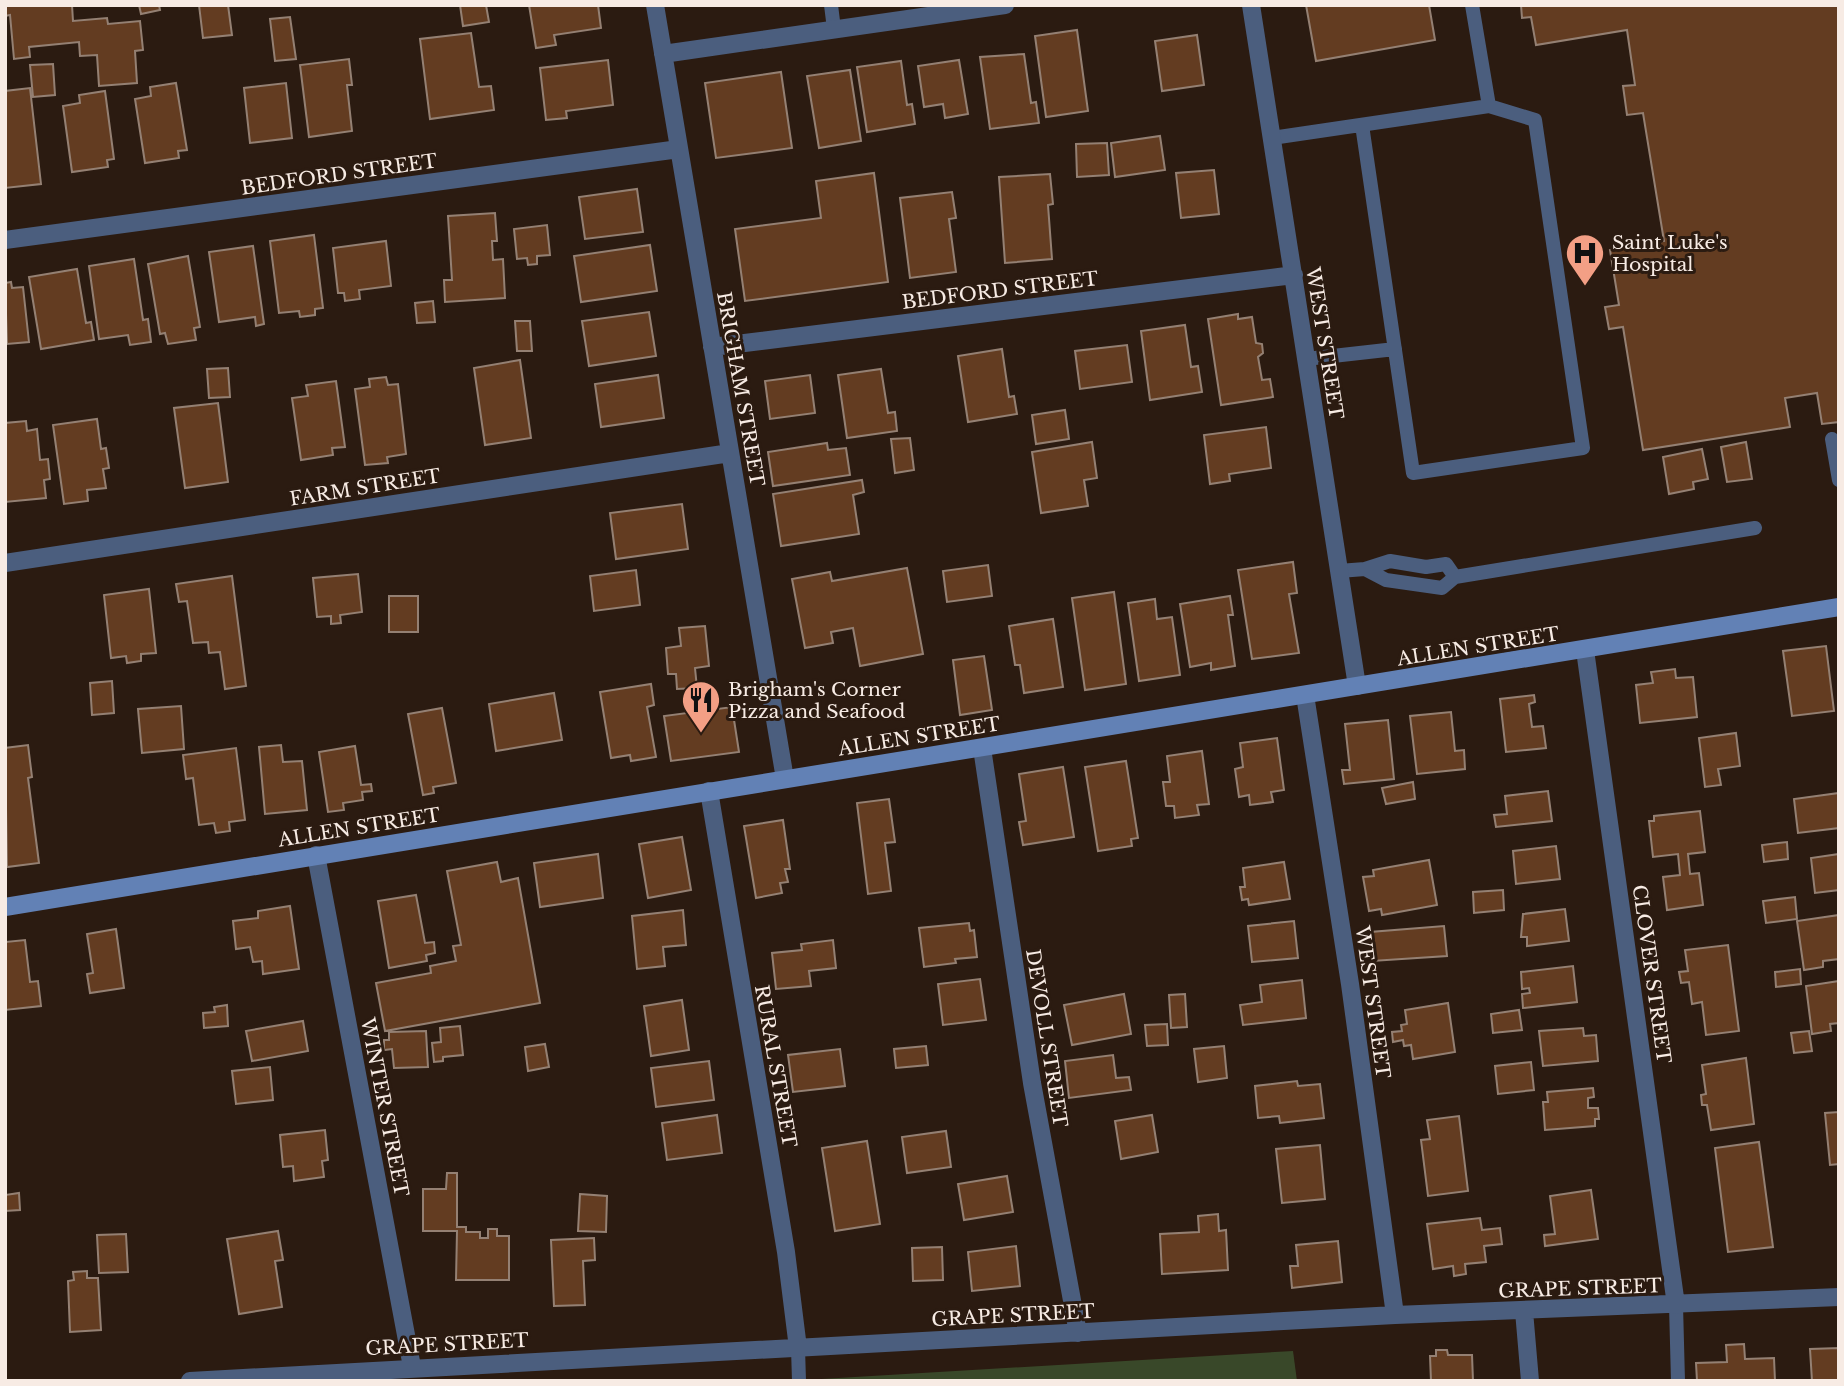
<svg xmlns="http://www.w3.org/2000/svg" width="1844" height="1386" font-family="'Libre Baskerville',serif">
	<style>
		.green { fill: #394829 }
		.building { fill: #633c21; stroke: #948073; stroke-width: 2 }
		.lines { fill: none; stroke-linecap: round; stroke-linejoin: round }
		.lane { stroke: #4b5e7e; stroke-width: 14 }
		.street { stroke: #4b5e7e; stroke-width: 18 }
		.secondary { stroke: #6281b5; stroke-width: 18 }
		.labels { text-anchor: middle; stroke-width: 6; stroke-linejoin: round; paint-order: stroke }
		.street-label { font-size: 19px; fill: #f7ebe4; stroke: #2b1b11 }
		.poi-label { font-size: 19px; fill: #f7ebe4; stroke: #2b1b11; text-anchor: start }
	</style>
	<rect width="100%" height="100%" fill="#2b1b11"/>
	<path class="green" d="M1293 1351 1297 1381H788Z"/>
	<path class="building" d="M5 5H72L73 21 107 18 108 24 140 21 143 50 135 51 137 83 99 86 97 55 80 56 79 42 29 47 30 57 14 59 10 15 5 16Z
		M139 5H159L160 10 141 14Z
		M199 5H228L232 35 203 38Z
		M460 5H486L489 22 463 26Z
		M529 5H598L601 28 554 35 556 45 536 48Z
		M1306 5H1429L1435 40 1316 61Z
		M1521 5H1839V422L1822 424 1817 393 1785 398 1790 427 1643 450 1623 327 1609 329 1605 307 1619 305 1610 250 1664 241 1643 113 1627 115 1623 86 1635 85 1627 30 1536 45 1531 17 1522 18Z
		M290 17 296 59 275 61 270 19Z
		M1077 30 1088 111 1046 117 1035 36Z
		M471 33 479 87 491 86 494 110 430 119 420 39Z
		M1197 35 1204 85 1162 91 1155 41Z
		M1024 54 1031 103 1036 102 1039 123 990 129 980 57Z
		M349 59 352 85H347L352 131 309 137 300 65Z
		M608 60 613 105 566 111 567 118 546 120 540 68Z
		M959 60 968 114 945 118 943 104 924 107 918 66Z
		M901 61 907 105 912 104 915 124 867 132 857 67Z
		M53 64 55 95 33 97 30 65Z
		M850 70 861 141 819 148 807 76Z
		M781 72 792 148 716 158 705 83Z
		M176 83 187 150 178 151 179 158 145 163 135 99 151 96 150 87Z
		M286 83 292 138 250 143 244 88Z
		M30 88 41 184 5 188V91Z
		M105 91 114 159 107 160 108 167 72 172 63 106 80 103 79 95Z
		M1160 136 1165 170 1115 177 1111 143Z
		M1107 143 1109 175 1077 177 1076 144Z
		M1214 170 1219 214 1181 218 1176 173Z
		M874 173 888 282 745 301 735 229 821 218 816 181Z
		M1050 174 1053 204 1048 205 1052 259 1005 263 999 177Z
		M637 189 643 232 585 239 579 197Z
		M952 192 956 218 949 219 956 272 910 278 900 198Z
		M495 213 497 241H492L493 260 503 259 505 298 445 302 444 280H452L448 216Z
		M547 225 550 255 537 256V264L528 265 527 258 517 259 514 229Z
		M314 235 323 308 315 309V315L300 317 299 311 279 313 270 241Z
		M386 241 391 286 359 290 360 299 345 301 344 293H338L333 248Z
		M650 245 657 291 581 302 574 256Z
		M253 246 264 324 256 326 255 317 219 322 209 252Z
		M188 256 200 327 194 328 196 340 168 344 165 333 160 334 148 264Z
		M134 259 143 320 148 319 151 342 130 345 128 335 99 339 89 266Z
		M77 269 86 323 91 322 94 340 41 349 29 277Z
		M11 282 12 288 23 287 29 342 7 344 5 283Z
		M433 301 435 322 417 323 415 303Z
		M649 312 656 356 589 366 582 321Z
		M1238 314V319L1252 317 1256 343 1262 344 1263 353 1258 357 1262 380 1270 379 1273 397 1221 405 1208 319Z
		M515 321H530L532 351H517Z
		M1185 325 1191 367 1198 366 1202 392 1150 400 1141 331Z
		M1127 345 1132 382 1080 389 1075 351Z
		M1002 349 1009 397 1014 396 1017 414 968 422 958 356Z
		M520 360 531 438 485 445 474 368Z
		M228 368 230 397 209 398 207 369Z
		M881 369 888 413 895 412 897 431 847 438 838 375Z
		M658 375 664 418 601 427 595 384Z
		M810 375 815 413 770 419 765 381Z
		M386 377 388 385 398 384 406 454 387 457 388 463 365 465 355 389 370 387 369 379Z
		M336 381 345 447 332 448 333 455 301 460 292 398 308 396 306 385Z
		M218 403 228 482 185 488 174 408Z
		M1065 410 1069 439 1036 444 1032 415Z
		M97 419 101 449 106 448 109 468 103 469 106 488 87 490 88 501 64 504 53 425Z
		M26 421 27 431 37 429 40 460 48 459 50 479 44 480 46 498 5 502V423Z
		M1266 427 1271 468 1229 474 1230 481 1210 484 1204 435Z
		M910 438 914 470 895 473 891 439Z
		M1092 442 1097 478 1084 480 1088 506 1041 513 1032 452Z
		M1746 442 1752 479 1727 482 1721 447Z
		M827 443 828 450 846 448 850 475 773 486 768 452Z
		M1702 449 1708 479 1693 482 1694 489 1669 494 1663 457Z
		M862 480 864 492 853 495 859 534 781 546 773 494Z
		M682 504 688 549 616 559 610 513Z
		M1293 562 1297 593 1289 594 1299 653 1252 659 1238 570Z
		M988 565 992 596 947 602 943 571Z
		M907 568 923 654 860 666 853 628 831 632 833 643 805 648 792 579 830 572 832 581Z
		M636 570 640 605 594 611 590 576Z
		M358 574 362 612 340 615 341 623 331 624V616L317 617 313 578Z
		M232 576 246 686 225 689 220 652 209 653 208 642 193 643 187 601 179 602 176 584Z
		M149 589 156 653 141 654V661L127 663 126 656 111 658 104 595Z
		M1114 592 1126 684 1085 690 1072 598Z
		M389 596H418V632H389Z
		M1230 596 1233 615H1228L1235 666 1211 670V663L1190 667 1180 604Z
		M1155 599 1157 619 1172 617 1180 675 1139 681 1128 603Z
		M1053 619 1063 687 1024 693 1020 665H1015L1009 626Z
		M705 626 709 666 695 668 697 688 677 689 676 674H668L666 648 681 646 679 628Z
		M1826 646 1834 711 1792 716 1783 651Z
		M984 656 992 710 960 715 953 660Z
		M1675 669 1676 678 1693 677 1697 717 1640 723 1636 685 1653 683 1651 672Z
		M112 681 114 713 92 715 90 683Z
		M651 684 654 705 647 707 656 757 631 761 630 755 611 758 600 692Z
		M554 693 562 740 496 751 489 704Z
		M1534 695 1535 702 1529 704 1532 727 1543 726 1546 748 1506 752 1500 699Z
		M181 706 184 749 142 753 138 709Z
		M732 707 739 752 671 761 664 716Z
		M442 708 456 783 433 787 434 793 423 795 408 714Z
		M1451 712 1455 751 1464 750 1465 769 1417 774 1410 716Z
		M1388 720 1394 779 1344 784 1342 770H1350L1345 724Z
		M1736 733 1740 766 1718 769 1721 785 1705 787 1699 738Z
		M1277 738 1284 790 1271 792 1273 802 1250 805 1249 795 1239 797 1235 769 1243 767 1240 743Z
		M28 745 32 777 28 778 39 863 7 867 5 748Z
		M281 745 283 762 302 761 307 810 265 814 259 747Z
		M355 746 361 785 371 784 372 791 362 792 363 800 343 803 344 810 328 812 319 752Z
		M236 748 245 820 229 822 230 831 216 833 214 823 199 825 193 778 186 779 183 755Z
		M1202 751 1209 804 1197 805 1199 815 1175 818 1174 806H1166L1163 782H1170L1167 756Z
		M1126 761 1138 838 1131 839 1132 846 1098 851 1085 767Z
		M1063 767 1074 837 1023 845 1019 822 1026 821 1019 774Z
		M1413 782 1415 799 1386 804 1382 788Z
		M1548 791 1552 821 1496 827 1494 815 1507 814 1505 796Z
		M1839 793V828L1798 833 1794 799Z
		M889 799 895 842 885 843 891 891 868 894 857 803Z
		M1700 811 1705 852 1688 854 1690 874 1699 873 1703 905 1667 910 1663 877 1680 875 1678 854 1653 857 1649 821H1654V816Z
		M783 820 790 869H785L788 882 780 883 782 893 756 898 744 826Z
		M682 837 691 890 648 898 639 844Z
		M1787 842 1788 859 1764 862 1762 845Z
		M1556 846 1560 879 1516 884 1513 851Z
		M598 854 603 898 540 907 534 863Z
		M1839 854V890L1815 893 1811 858Z
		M1429 860 1437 905 1382 915 1381 909 1369 911 1363 877 1374 876 1373 870Z
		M497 862 501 882 518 878 540 1003 385 1031 376 983 431 973 430 966 456 961 453 946 461 945 447 871Z
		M1284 862 1290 899 1249 905 1248 899 1242 900 1240 887H1245L1243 868Z
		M1503 890 1504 910 1474 913 1473 892Z
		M416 895 425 943 434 942 435 953 426 955 427 961 389 968 378 901Z
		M1795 897 1797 919 1766 923 1763 901Z
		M290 906 299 969 263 974 262 961 253 962 250 947 236 949 233 921 258 918V911Z
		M1565 909 1569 941 1527 946V937H1521L1523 914Z
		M683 910 686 945 663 947 665 966 637 969 632 916Z
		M1839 915V959L1823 961V967L1804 970 1797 921Z
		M1294 921 1298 958 1252 962 1248 926Z
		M969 923 970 931 974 930 977 957 955 959 956 963 924 967 919 928Z
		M1444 926 1447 956 1372 961 1370 932Z
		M116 929 124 988 90 993 87 974 93 973 87 934Z
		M5 936 6 942 25 940 30 982 38 981 41 1006 5 1010Z
		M833 940 836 968 809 971 811 986 776 989 772 953 802 950 801 944Z
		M1728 945 1739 1031 1706 1035 1702 1002 1692 1004 1689 982 1681 983 1679 972 1688 971 1685 950Z
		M1573 966 1577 1002 1523 1008 1522 994 1530 993 1529 988 1522 989 1521 972Z
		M1800 969 1801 984 1776 987 1775 972Z
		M980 979 986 1020 943 1025 938 984Z
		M1302 980 1306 1018 1243 1025 1240 1005 1262 1002 1260 985Z
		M1839 981V1023L1830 1024 1831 1031 1812 1034 1806 986Z
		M1124 994 1131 1034 1072 1045 1064 1005Z
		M1185 994 1187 1027 1171 1028 1169 995Z
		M682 1000 689 1050 651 1056 644 1006Z
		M1448 1003 1455 1052 1413 1059 1411 1045 1404 1046 1403 1040 1393 1042 1392 1032 1402 1031 1401 1025 1407 1024 1405 1010Z
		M227 1005 228 1026 204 1028 203 1013 215 1012 214 1007Z
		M1519 1010 1522 1030 1493 1033 1491 1014Z
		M303 1021 308 1051 252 1061 246 1031Z
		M1167 1024 1168 1045 1147 1046 1145 1025Z
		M460 1026 463 1055 443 1057V1061L434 1062 432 1043 441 1042 440 1028Z
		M1583 1028 1584 1036 1596 1035 1598 1061 1543 1066 1539 1031Z
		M426 1031 428 1067 394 1068 392 1049 384 1050V1040H389V1032Z
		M1809 1031 1812 1051 1794 1053 1791 1033Z
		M545 1044 549 1067 528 1071 525 1047Z
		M926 1046 928 1065 896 1068 894 1049Z
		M1224 1046 1227 1078 1198 1082 1194 1049Z
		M840 1049 845 1086 793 1092 788 1055Z
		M1113 1055 1116 1078 1129 1077 1131 1090 1069 1098 1065 1061Z
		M1746 1058 1754 1124 1711 1130 1707 1105H1702L1701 1095 1706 1094 1702 1065Z
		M709 1061 714 1100 656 1107 651 1068Z
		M1531 1062 1534 1090 1498 1094 1495 1066Z
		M270 1067 273 1100 236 1104 232 1071Z
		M1297 1081 1298 1086 1320 1084 1324 1118 1280 1123 1279 1116 1258 1118 1255 1086Z
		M1593 1088 1594 1097 1588 1098V1108H1598L1599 1119H1595V1126L1545 1130 1543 1102H1548L1547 1092Z
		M1839 1112V1164L1830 1165 1825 1113Z
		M717 1115 722 1153 667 1160 662 1123Z
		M1152 1115 1158 1152 1121 1159 1115 1121Z
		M1459 1116 1468 1191 1428 1196 1421 1140 1430 1139 1427 1120Z
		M325 1130 328 1160 322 1161 324 1177 294 1181 293 1166 283 1167 280 1135Z
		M946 1131 951 1167 907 1173 902 1137Z
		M867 1141 880 1224 835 1231 822 1148Z
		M1759 1142 1773 1247 1728 1252 1715 1148Z
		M1320 1145 1325 1199 1282 1203 1276 1149Z
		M447 1173H457V1227H466V1232H480V1238H488V1229H497V1236H509V1280H456L457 1231H423V1189H446Z
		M1007 1176 1013 1212 964 1220 958 1184Z
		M1591 1190 1598 1239 1545 1246 1544 1235 1555 1234 1550 1196Z
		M19 1193 20 1210 5 1211V1195Z
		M580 1194 607 1196 606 1232 578 1231Z
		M1218 1214 1219 1231 1226 1230 1228 1270 1162 1274 1160 1234 1199 1232 1198 1216Z
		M1480 1218 1482 1230 1500 1228 1502 1244 1484 1246 1486 1262 1465 1264 1466 1274 1454 1276 1453 1266 1433 1269 1427 1224Z
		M278 1231 283 1260 275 1261 282 1307 239 1314 227 1239Z
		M126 1234 128 1272 99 1273 97 1235Z
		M594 1238 595 1260 583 1261 585 1305 554 1306 551 1240Z
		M1338 1241 1342 1282 1292 1288 1290 1266H1298L1296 1245Z
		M1016 1246 1020 1286 972 1291 968 1252Z
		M942 1247 943 1280 913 1281 912 1248Z
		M87 1271V1278H98L101 1330 70 1332 68 1281 74 1280 73 1272Z
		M1744 1344 1745 1359 1774 1358 1775 1381H1697L1696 1363 1727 1362 1726 1345Z
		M1839 1348V1381H1812L1810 1349Z
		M1436 1350H1447L1448 1355H1472L1473 1381H1431L1430 1356H1436Z"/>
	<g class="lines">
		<path class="lane" d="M831 5 834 29
			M1362 125 1413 473 1583 448 1535 120 1489 106 1472 5
			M1272 138 1489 106
			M1306 359 1395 349
			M1832 439 1839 480
			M1365 569 1386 580 1442 588 1455 577 1755 528
			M1339 571 1365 569 1390 561 1426 567 1446 564 1455 577
			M1676 1305 1678 1381
			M798 1348 799 1381"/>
		<path class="street" d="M655 5 785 779
			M1251 5 1357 686
			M663 54 1005 5
			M5 240 679 149
			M712 347 1294 275
			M5 563 730 453
			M1585 650 1676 1305
			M1305 695 1350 984 1395 1315
			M982 748 1032 1083 1078 1333
			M709 791 786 1252 798 1348
			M316 855 412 1367
			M1524 1311 1530 1381
			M190 1381 1395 1315 1839 1297"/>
		<path class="secondary" d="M5 907 1839 607"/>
	</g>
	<defs>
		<g id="hospital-pin" transform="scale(2.0125)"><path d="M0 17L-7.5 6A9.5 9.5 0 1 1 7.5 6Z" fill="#f39f85" stroke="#2b1b11"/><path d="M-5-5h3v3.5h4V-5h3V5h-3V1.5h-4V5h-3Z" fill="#111"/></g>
		<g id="restaurant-pin" transform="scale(2.0125)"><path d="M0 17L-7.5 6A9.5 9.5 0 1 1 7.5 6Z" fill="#f39f85" stroke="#2b1b11"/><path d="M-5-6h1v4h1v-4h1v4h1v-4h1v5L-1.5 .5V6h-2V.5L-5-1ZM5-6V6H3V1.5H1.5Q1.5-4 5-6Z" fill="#111"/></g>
	</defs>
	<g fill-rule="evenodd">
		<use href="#hospital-pin" x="1585" y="253"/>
		<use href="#restaurant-pin" x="701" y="700"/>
	</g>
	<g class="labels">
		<g class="street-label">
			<text transform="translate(339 174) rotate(-8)" y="7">BEDFORD STREET</text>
			<text transform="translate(1000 290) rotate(-7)" y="7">BEDFORD STREET</text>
			<text transform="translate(1325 343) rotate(81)" y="7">WEST STREET</text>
			<text transform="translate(741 389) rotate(80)" y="7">BRIGHAM STREET</text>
			<text transform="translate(365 487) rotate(-9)" y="7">FARM STREET</text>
			<text transform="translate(1478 646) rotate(-9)" y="7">ALLEN STREET</text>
			<text transform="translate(919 736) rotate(-9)" y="7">ALLEN STREET</text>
			<text transform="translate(359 827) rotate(-9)" y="7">ALLEN STREET</text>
			<text transform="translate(1652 974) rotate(82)" y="7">CLOVER STREET</text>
			<text transform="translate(1373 1002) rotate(82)" y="7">WEST STREET</text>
			<text transform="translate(1047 1038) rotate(81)" y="7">DEVOLL STREET</text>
			<text transform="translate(776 1066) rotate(80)" y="7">RURAL STREET</text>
			<text transform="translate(385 1107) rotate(79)" y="7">WINTER STREET</text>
			<text transform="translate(1580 1288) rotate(-2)" y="7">GRAPE STREET</text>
			<text transform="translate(1013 1315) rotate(-3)" y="7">GRAPE STREET</text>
			<text transform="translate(447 1344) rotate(-3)" y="7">GRAPE STREET</text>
		</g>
		<g class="poi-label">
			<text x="1612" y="249">Saint Luke's<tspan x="1612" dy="22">Hospital</tspan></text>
			<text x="728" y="696">Brigham's Corner<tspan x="728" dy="22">Pizza and Seafood</tspan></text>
		</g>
	</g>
	<rect width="1844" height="1386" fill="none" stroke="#f7ebe4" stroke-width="14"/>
</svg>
